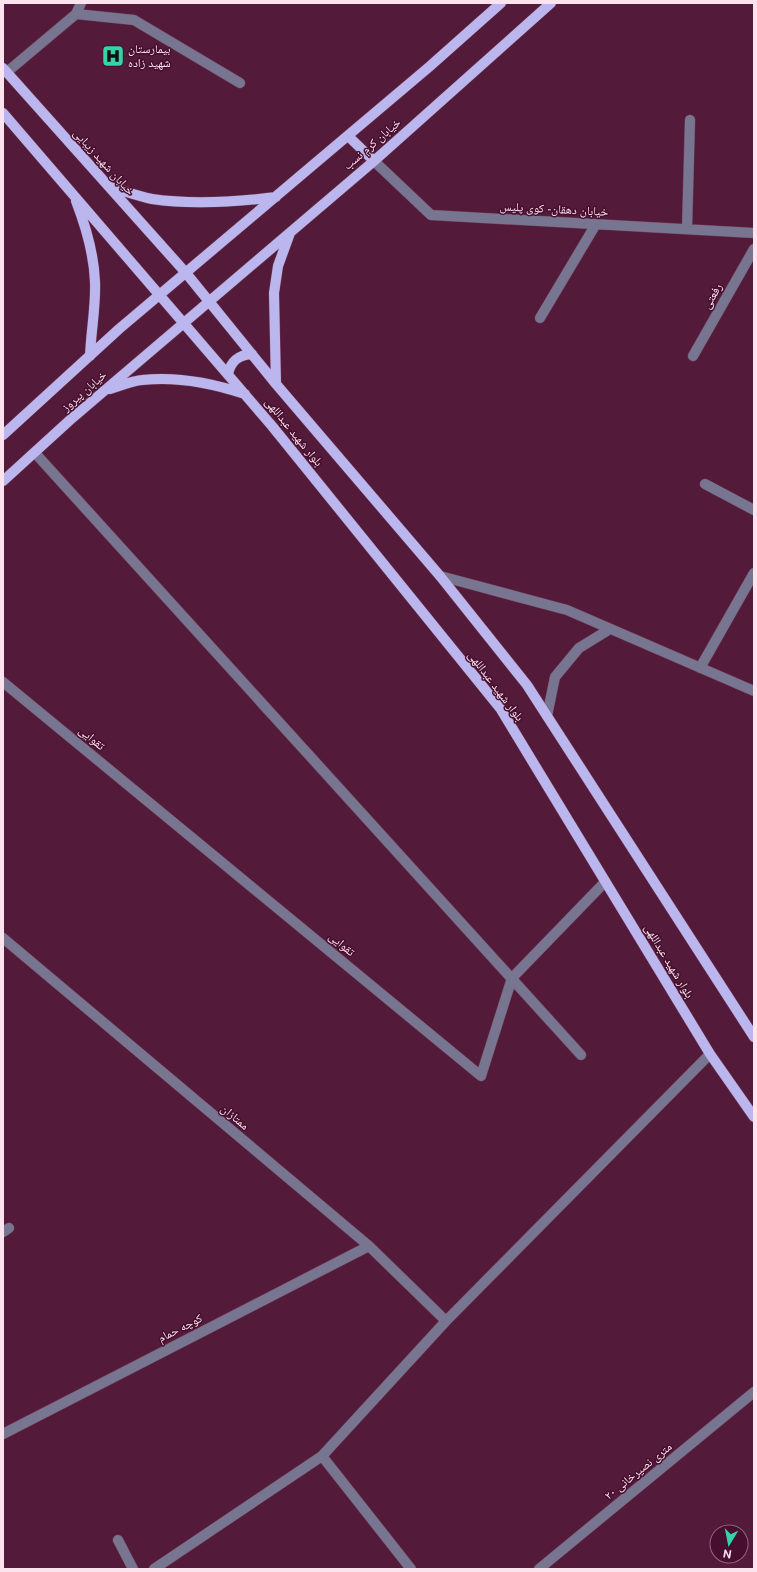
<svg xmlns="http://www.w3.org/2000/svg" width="757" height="1572" font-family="'Public Sans','Noto Naskh Arabic',sans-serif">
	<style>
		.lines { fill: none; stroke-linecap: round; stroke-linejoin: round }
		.minor-casing { stroke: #6e3a56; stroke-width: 11 }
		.major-casing { stroke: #6e3a56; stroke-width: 11 }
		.minor { stroke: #777590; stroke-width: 10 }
		.major { stroke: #bcb6ee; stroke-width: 10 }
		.labels { text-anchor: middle; stroke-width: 3; stroke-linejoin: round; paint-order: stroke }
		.poi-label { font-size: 12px; fill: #fbe4ee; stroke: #470e2f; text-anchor: start }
		.street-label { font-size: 12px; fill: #fbe4ee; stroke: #470e2f }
	</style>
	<rect width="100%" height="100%" fill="#531a39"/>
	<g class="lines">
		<g class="minor-casing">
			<path id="minor" d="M76 14 134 20 240 83
				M7 72 76 14 81 3
				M374 161 431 215 754 233
				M687 229 690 120
				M540 318 596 224
				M693 356 754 249
				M35 453 581 1055
				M705 484 754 510
				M440 576 567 610 754 691
				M700 668 754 573
				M3 682 481 1076 512 978 605 882
				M547 716 555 677 579 648 610 629
				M3 938 369 1246 446 1321
				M3 1232 9 1228
				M3 1434 369 1246
				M322 1456 411 1569
				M118 1540 133 1569
				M154 1569 322 1456 446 1321 710 1054
				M539 1569 754 1392"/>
		</g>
		<g class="major-casing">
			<path id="major" d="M3 68 186 273 276 384 440 576 527 685 754 1037
				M3 113 272 426 500 708 710 1054 754 1117
				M348 136 374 161
				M110 187C124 191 138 196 152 199 193 205 236 202 276 197
				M76 201C86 227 94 253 95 282 96 306 91 331 90 356
				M228 374C231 361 238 355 252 354
				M276 384 274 293 278 266 290 233
				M110 389C120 386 131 381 142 380 177 376 212 383 245 394
				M3 435 119 329 429 67 501 3
				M3 481 70 420 374 161 551 3"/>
		</g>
		<use href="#minor" class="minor"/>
		<use href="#major" class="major"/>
	</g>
	<defs>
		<g id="hospital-square" transform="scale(1.15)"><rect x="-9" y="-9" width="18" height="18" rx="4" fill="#33d4a8" stroke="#470e2f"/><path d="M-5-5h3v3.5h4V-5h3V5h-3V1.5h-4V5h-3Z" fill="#111"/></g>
	</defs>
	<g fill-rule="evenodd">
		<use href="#hospital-square" x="113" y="56"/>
	</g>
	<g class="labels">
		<g class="poi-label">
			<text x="128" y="53">بیمارستان<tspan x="128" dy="14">شهید زاده</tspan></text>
		</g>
		<g class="street-label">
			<text transform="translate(372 144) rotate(-41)" y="4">خیابان کرم نسب</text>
			<text transform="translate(104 162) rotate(48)" y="4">خیابان شهید زیبایی</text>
			<text transform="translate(554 209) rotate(3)" y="4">خیابان دهقان - کوی پلیس</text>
			<text transform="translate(712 296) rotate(-60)" y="4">رفعتی</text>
			<text transform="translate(84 391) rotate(-41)" y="4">خیابان پیروز</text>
			<text transform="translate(294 432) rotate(51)" y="4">بلوار شهید عبداللهی</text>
			<text transform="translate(496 686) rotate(53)" y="4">بلوار شهید عبداللهی</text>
			<text transform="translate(92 738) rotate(40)" y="4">تقوایی</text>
			<text transform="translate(342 944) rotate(40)" y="4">تقوایی</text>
			<text transform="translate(669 961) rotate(59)" y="4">بلوار شهید عبداللهی</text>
			<text transform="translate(235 1117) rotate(40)" y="4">ممتازان</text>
			<text transform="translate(180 1328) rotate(-27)" y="4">کوچه حمام</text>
			<text transform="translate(638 1471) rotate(-39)" y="4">۲۰ متری نصیرخانی</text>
		</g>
	</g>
	<rect width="757" height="1572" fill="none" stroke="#fbe4ee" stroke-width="8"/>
	<g transform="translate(729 1544) rotate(190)"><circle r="19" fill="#470e2f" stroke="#8f647b"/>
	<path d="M0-3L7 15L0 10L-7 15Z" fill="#33d4a8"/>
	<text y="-6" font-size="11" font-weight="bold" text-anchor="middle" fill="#fbe4ee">N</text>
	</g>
</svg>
